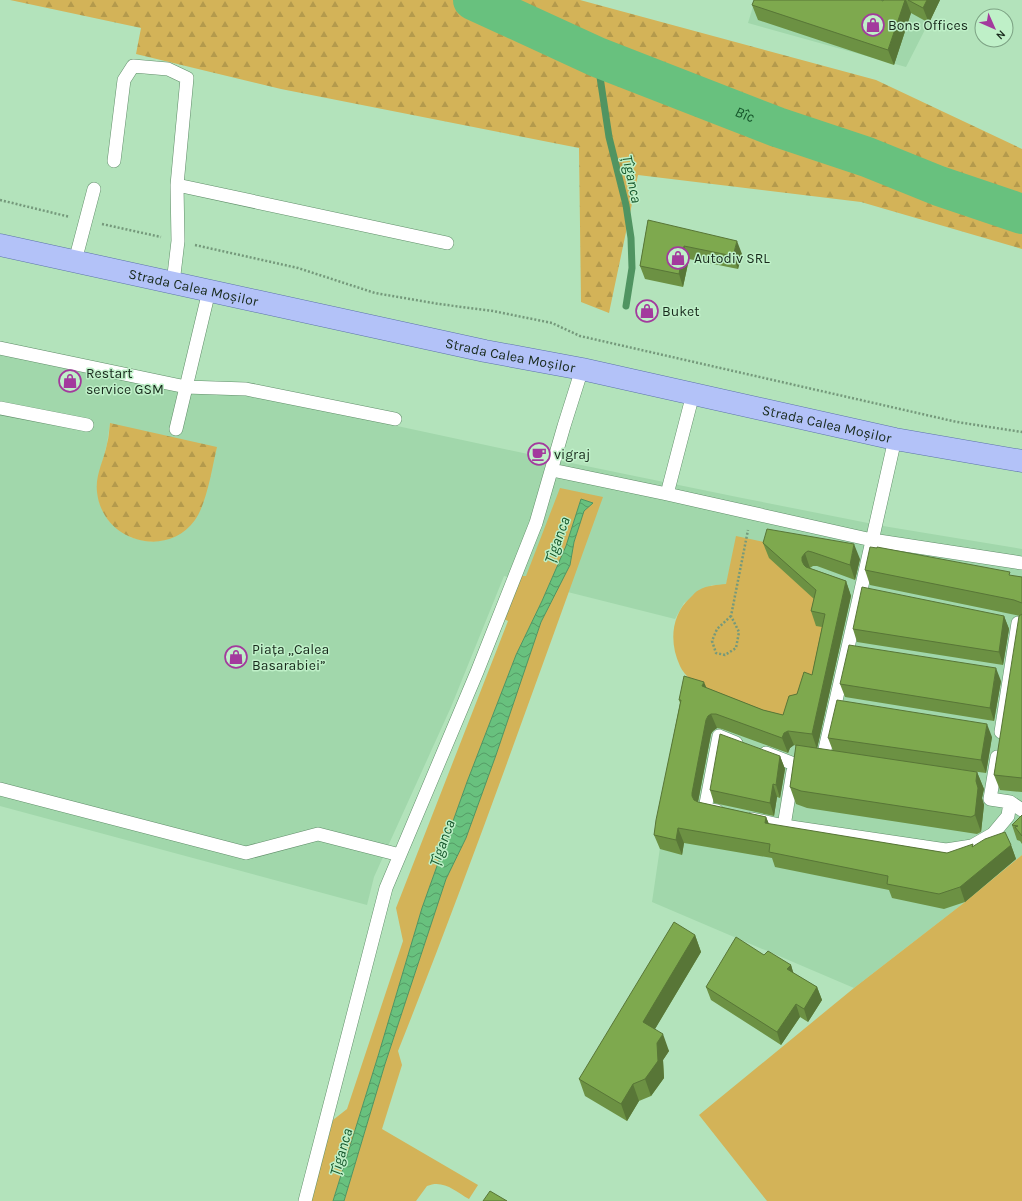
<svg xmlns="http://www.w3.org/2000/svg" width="1022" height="1201" font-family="Karla,sans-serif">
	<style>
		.built { fill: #a1d7ab; fill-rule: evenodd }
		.green { fill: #d3b358 }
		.forest { fill: url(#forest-firs) }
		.water { fill: url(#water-waves); stroke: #509461 }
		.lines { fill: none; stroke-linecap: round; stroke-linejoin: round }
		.stream { stroke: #509461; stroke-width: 7 }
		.river { stroke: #68c17e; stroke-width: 40 }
		.lane-casing { stroke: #618e6a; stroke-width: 14 }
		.primary-casing { stroke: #5c73a8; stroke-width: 23 }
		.path { stroke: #75997b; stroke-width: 2.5; stroke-dasharray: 2 2; stroke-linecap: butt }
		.lane { stroke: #fff; stroke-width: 13 }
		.primary { stroke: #b3c2f8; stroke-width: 22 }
		.wall { fill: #6c9143 }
		.shaded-wall { fill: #587637 }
		.building { fill: #7ea94e; stroke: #587637 }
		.labels { text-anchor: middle; stroke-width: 3; stroke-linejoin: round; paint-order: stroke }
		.poi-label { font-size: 14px; fill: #182a1c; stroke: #bff0c8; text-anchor: start }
		.street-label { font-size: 14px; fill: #182a1c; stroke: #bff0c8 }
		.water-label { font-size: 15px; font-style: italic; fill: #16562b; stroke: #bff0c8 }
	</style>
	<defs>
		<pattern id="forest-firs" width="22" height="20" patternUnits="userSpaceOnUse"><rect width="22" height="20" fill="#d3b358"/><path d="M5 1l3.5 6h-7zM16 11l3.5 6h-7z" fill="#b49a4c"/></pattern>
		<pattern id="water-waves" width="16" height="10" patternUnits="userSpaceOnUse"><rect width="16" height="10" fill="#68c17e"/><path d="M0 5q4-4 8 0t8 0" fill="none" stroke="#559d66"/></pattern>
	</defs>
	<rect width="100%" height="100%" fill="#b3e3bb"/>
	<path class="built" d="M755 0H940L906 67 748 23Z
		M0 341 542 457 742 498 883 526 1022 549V855L965 902 854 988 652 902 662 834 710 696 737 536 726 585H712L684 603 675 619 504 576 451 707 374 877 367 905 0 806ZM110 423 153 542 141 540 130 537 109 521 99 502 98 478 107 444Z"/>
	<path class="green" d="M560 488 603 497C536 682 471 868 398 1051L402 1065 382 1129 478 1185 469 1199C455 1191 443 1179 427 1186L416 1201H344L385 1064 446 879 466 838 496 755 541 622 570 565 574 542 584 511 593 503 581 499 566 546 542 601 516 655 467 782 422 908 379 1053 333 1201H311L333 1120 347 1109 403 941 396 908 508 621 504 619 522 576H526Z
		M736 536 773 544 831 614V628L819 686 789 730 691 680C687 676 682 671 680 666 669 643 671 615 690 598 693 595 696 591 699 590 708 585 717 585 726 584Z
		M1022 855V1201H767L699 1115 854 988 965 902Z"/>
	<path class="forest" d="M10 0H580L876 80 1022 149V249L861 202 638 175 609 313 581 302 579 148 281 89 136 54 141 28Z
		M110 423 217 447C212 468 207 503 195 520 166 560 102 541 97 492 95 475 104 460 107 444 109 437 109 430 110 423Z"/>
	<path class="water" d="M581 499 593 503 584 511 574 542 570 565 541 622 496 755 466 838 446 879 385 1064 344 1201H333L379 1053 422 908 467 782 516 655 542 601 566 546Z"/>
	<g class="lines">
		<path class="stream" d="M597 57 609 137 626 205 631 238 632 268 626 306"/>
		<path class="river" id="s1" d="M473 0 597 57 777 127 867 157 939 186 1022 214"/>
		<g class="lane-casing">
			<path id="lane" d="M114 161 124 80 133 66 168 69 187 78 177 185 178 241 173 283
				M177 185 447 243
				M75 261 94 189
				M0 348 186 387 246 389 395 419
				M693 394 667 494 872 540 1022 563
				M0 408 87 425
				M176 429 209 291
				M552 470 667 494
				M1001 732 1018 623
				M766 753 794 764
				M814 756 823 758 895 439
				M0 789 246 853 318 834 400 855
				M1010 802 1022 810
				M717 811 705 809 719 736 736 743
				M752 819 784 826 946 850 972 846 993 834 1008 816 1010 802 990 799 997 757
				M784 826 793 771
				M305 1201 386 888 477 672 536 523 564 426 582 369"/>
		</g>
		<g class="primary-casing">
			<g id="primary">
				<path id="s2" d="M0 245 485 351 582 369 895 439 1022 461"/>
			</g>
		</g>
		<path class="path" d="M0 200 70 217
			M102 224 161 237
			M195 245 298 268 375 293 439 304 493 311 552 323 580 336 957 422 1022 432
			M731 616 717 629 712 641 716 653 725 655 736 648 739 632 731 616 748 530"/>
		<use href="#lane" class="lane"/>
		<use href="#primary" class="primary"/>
	</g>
	<path class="wall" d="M883 0H940L929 23 911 13 894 65 758 20 752 5 883 1Z
		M648 220 742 254 738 269 689 259 683 287 645 279 640 266Z
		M763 543 860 559 855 580 817 566H813L810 568 846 581 851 596 817 748 833 751 828 738 992 737 986 773 948 768 977 772 984 789 982 798 984 805 981 832 977 834 807 808 796 804 790 787 796 746 794 745 790 748 788 753 722 729 717 728 713 731 711 734 698 802 766 817 769 824 947 853 974 846 1011 845 1016 859 965 902 944 909 892 898 889 890 775 867 772 858 684 843 682 855 660 849 654 835 680 703 679 700 707 688 763 710 783 715 797 694 812 675 822 627 816 626 811 611 814 599 769 558Z
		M865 570 1012 576 1022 577V792L1000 790 994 775 1020 616 870 585Z
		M1004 616 1009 629 1003 665 857 642 853 629Z
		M1001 681 994 721 845 697 840 684Z
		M780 756 785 769 780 798 777 797 774 816 714 803 710 790Z
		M1022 815V844L1020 841 1017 840 1012 825Z
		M695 935 701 952 655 1029 669 1051 663 1060 664 1078 651 1096 639 1101 627 1121 585 1096 579 1079Z
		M764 955 791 965 793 973 817 987 822 1000 808 1022 800 1017 781 1045 711 1000 706 987Z"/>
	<path class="shaded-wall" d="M905 0H906L911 13 894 65 888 50Z
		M927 0H940L929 23 923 8Z
		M737 241 742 254 738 269 733 256Z
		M684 246 689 259 683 287 679 274Z
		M854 544 860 559 855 580 850 565Z
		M805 553 810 568 807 576 802 561V557Z
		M846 581 851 596 817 749 812 734Z
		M1004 616 1009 629 1003 665 999 652Z
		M996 668 1001 681 994 721 990 708Z
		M704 682 710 696 702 686Z
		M711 714 717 728 713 731 711 734 697 807 692 796V793L706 720 708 716Z
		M987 724 992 737 986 773 981 760Z
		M788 731 794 745 790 748 788 753 782 738 784 733Z
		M780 756 785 769 780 798 776 785Z
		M977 772 984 789 982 798 984 805 981 832 975 815 976 781Z
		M773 784 777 797 774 816 770 803Z
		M766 817 772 832 765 823Z
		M678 828 684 843 682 855 676 840Z
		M1011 845 1016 859 965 902 960 887Z
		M695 935 701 952 649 1039 643 1022Z
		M791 965 795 978 787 969Z
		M817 987 822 1000 808 1022 804 1009Z
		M796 1004 800 1017 781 1045 777 1032Z
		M663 1034 669 1051 663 1060 664 1078 651 1096 645 1079 657 1043Z
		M633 1084 639 1101 627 1121 621 1104Z"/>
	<path class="building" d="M754 0H881L883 1V0H905L888 50 752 5Z
		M908 0H927L923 8Z
		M648 220 737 241 733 256 684 246 679 274 640 266Z
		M767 529 854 544 850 565 812 552 808 551 805 553 802 557V561L804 565 806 567 846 581 812 734 788 731 784 733 782 738 716 714H711L708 716 706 720 692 793V796L694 800 698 802 766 817 765 823 947 853 973 844 972 847 985 839 1005 832 1011 845 960 887 939 894 887 884 888 876 769 852 770 844 678 828 676 840 654 835 656 820 681 700H679L684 676 704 682 702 686 763 710 783 715 789 696 797 694 804 672 812 675 825 614 811 611 816 590 763 543Z
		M870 547 877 548V547L1010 572 1009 575 1022 577V603L1014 600 865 570Z
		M862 587 1004 616 999 652 853 629Z
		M1022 614V778L994 775 1019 616Z
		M849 645 996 668 990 708 840 684Z
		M837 700 987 724 981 760 828 738Z
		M720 734 780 756 776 785 773 784 770 803 710 790Z
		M796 745 977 772 976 781 978 788 975 815 971 817 801 791 790 787Z
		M1022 815V836L1015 827 1018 826 1012 825Z
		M674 922 695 935 643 1022 663 1034 657 1043 658 1061 645 1079 633 1084 621 1104 579 1079Z
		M736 937 764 955 768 951 791 965 787 969 817 987 804 1009 796 1004 777 1032 706 987Z
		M490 1191 507 1201H483Z"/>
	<defs>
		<g id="shop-ring" transform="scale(1.15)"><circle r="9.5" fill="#bff0c8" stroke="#a33a9d" stroke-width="1.5"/><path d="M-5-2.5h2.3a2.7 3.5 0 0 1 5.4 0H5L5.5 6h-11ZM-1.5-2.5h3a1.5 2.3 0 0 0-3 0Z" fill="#a33a9d"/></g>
		<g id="cafe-ring" transform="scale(1.15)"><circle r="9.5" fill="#bff0c8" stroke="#a33a9d" stroke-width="1.5"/><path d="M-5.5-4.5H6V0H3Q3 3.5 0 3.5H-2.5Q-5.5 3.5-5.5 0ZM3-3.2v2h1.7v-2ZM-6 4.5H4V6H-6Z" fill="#a33a9d"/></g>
	</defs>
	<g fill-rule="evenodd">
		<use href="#shop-ring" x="873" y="25"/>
		<use href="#shop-ring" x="678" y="258"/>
		<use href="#shop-ring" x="647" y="311"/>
		<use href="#shop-ring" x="70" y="381"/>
		<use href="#cafe-ring" x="539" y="454"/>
		<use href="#shop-ring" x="236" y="657"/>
	</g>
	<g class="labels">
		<g class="poi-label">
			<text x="888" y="30">Bons Offices</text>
			<text x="694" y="263">Autodiv SRL</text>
			<text x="662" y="316">Buket</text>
			<text x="86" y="378">Restart<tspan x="86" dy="16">service GSM</tspan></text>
			<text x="554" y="459">vigraj</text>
			<text x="252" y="654">Piața „Calea<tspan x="252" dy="16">Basarabiei”</tspan></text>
		</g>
		<g class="street-label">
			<text dy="5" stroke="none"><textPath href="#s2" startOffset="198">Strada Calea Moșilor</textPath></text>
			<text dy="5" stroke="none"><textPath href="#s2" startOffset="522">Strada Calea Moșilor</textPath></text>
			<text dy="5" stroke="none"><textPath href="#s2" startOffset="846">Strada Calea Moșilor</textPath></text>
		</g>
		<g class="water-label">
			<text dy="5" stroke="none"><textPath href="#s1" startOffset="295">Bîc</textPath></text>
			<text transform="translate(632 179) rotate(78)" y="5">Țîganca</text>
			<text transform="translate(557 540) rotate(-70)" y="5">Țîganca</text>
			<text transform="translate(442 843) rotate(-70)" y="5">Țîganca</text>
			<text transform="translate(341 1152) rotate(-74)" y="5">Țîganca</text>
		</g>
	</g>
	<g transform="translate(994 28) rotate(135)"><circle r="19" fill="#bff0c8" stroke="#7ca183"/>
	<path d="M0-3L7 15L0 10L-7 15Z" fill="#a33a9d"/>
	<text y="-6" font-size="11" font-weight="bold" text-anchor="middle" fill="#182a1c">N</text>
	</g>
</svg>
